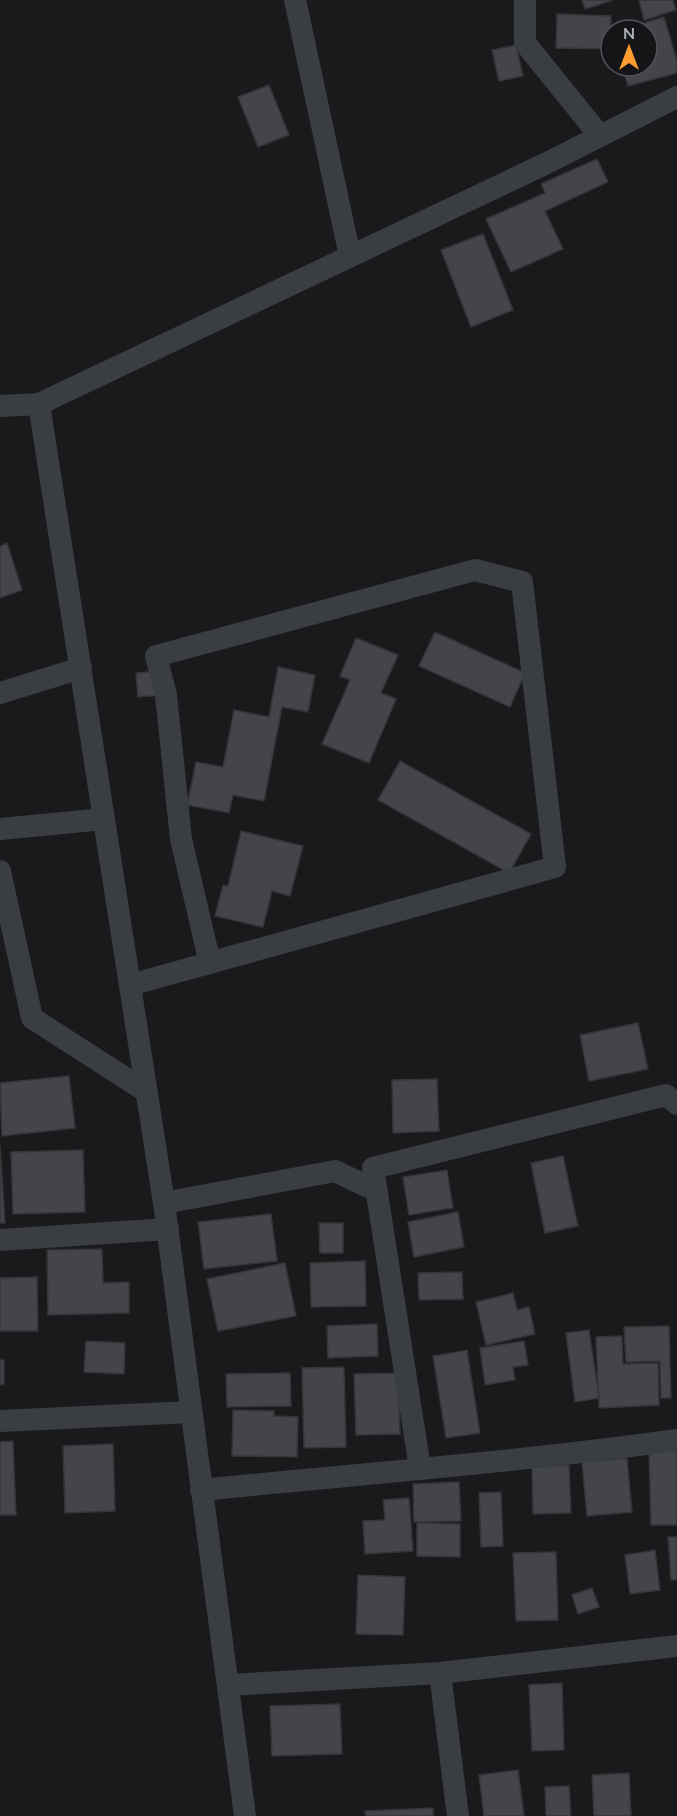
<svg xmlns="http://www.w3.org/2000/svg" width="677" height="1816" font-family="Mulish,sans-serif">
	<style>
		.building { fill: #444549; stroke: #343439; stroke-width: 1.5 }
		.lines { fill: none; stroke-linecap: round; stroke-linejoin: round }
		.street { stroke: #3a3d42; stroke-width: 22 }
	</style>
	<rect width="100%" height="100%" fill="#1a1a1c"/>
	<path class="building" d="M582 0H613L585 9Z
		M639 0H673L676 10 644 20Z
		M557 14 611 16 610 49 556 48Z
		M664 17 677 61V73L628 86 622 66H647V30H620Z
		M516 45 523 76 499 81 492 50Z
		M269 85 289 135 258 147 238 97Z
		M597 159 608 182 545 211 563 249 511 272 486 219 545 193 541 184Z
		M483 234 513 310 471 327 441 250Z
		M7 543 22 590 0 598V546Z
		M435 632 525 673 510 707 419 666Z
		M356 638 398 655 381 693 396 699 369 763 322 744 350 680 340 676Z
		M278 667 315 675 308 712 282 707 264 801 233 795 229 813 187 805 196 762 223 767 234 710 269 717Z
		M159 671 161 695 138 697 136 673Z
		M400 761 531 834 509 873 378 800Z
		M241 831 303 846 290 896 272 891 263 927 215 916 223 885 228 886Z
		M638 1023 648 1069 589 1081 580 1035Z
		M69 1076 75 1128 2 1136 0 1083Z
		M437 1079 439 1131 393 1133 392 1080Z
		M0 1145 5 1223H0Z
		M83 1150 85 1212 13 1214 11 1152Z
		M563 1156 578 1226 545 1233 531 1163Z
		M447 1170 453 1208 409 1215 403 1177Z
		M458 1212 464 1247 414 1257 408 1222Z
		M271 1214 277 1261 204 1269 198 1222Z
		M319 1223H343V1253H320Z
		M102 1249 103 1283 129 1282V1313L48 1315 47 1250Z
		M365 1261 366 1306 311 1307 310 1263Z
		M285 1263 296 1316 218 1331 207 1279Z
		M462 1272 463 1299 419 1300 418 1273Z
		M37 1277 38 1331H0V1278Z
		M513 1293 517 1310 529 1307 535 1334 486 1345 476 1302Z
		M377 1324 378 1356 328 1358 327 1326Z
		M669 1326 671 1398H661L660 1361 626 1362 624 1327Z
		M589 1330 599 1398 575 1402 566 1333Z
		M622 1336 623 1364 658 1363 659 1405 599 1408 596 1337Z
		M86 1341 125 1343 124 1374 84 1372Z
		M524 1341 528 1365 513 1367 515 1380 485 1385 480 1348Z
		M467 1350 480 1433 446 1438 433 1356Z
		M0 1360H4V1384L0 1385Z
		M344 1367 346 1447 304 1448 302 1368Z
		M290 1373 291 1406 227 1407 226 1374Z
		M398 1373 400 1434 356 1435 354 1374Z
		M233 1410 274 1411V1416L298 1417 297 1457 232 1456Z
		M13 1441 16 1515H0V1442Z
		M113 1444 115 1511 65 1513 63 1446Z
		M677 1451V1525H651L649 1452Z
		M627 1458 632 1512 587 1516 582 1462Z
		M569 1465 571 1513 533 1514 532 1467Z
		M459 1482 461 1521 414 1522 413 1484Z
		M501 1492 503 1546 481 1547 479 1493Z
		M409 1498 413 1551 365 1554 363 1521 385 1520 383 1500Z
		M417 1523 460 1524V1557L417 1556Z
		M668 1537H677V1580H671Z
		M655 1550 660 1590 630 1594 625 1555Z
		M556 1552 558 1620 516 1621 513 1553Z
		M358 1575 405 1577 403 1635 356 1634Z
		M592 1588 599 1607 578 1614 572 1595Z
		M562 1683 564 1750 532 1751 529 1685Z
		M340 1704 342 1754 272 1756 270 1706Z
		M518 1770 524 1816H484L479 1775Z
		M629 1773 631 1816H594L592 1775Z
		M569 1786 571 1816H546L545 1787Z
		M433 1808V1816H366L365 1811Z"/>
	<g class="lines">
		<path class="street" d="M295 0 350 256
			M525 0V43L600 136
			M0 406 39 404
			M0 693 81 668
			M0 829 104 819
			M0 871 32 1018 147 1092
			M130 985 555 867 522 582 475 570 156 656 166 695 181 839 210 963
			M164 1203 335 1171 377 1191
			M0 1240 168 1229
			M0 1421 191 1412
			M420 1468 373 1168 666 1095 677 1104
			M201 1490C360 1474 519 1462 677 1440
			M440 1673 458 1816
			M228 1685 440 1673 677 1646
			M245 1816 164 1203 39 404 547 163 677 97"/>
	</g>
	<g transform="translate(629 48)"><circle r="28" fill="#151517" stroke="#515459" stroke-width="1.5"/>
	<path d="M0-4.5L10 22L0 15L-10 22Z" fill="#ff9d30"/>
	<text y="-9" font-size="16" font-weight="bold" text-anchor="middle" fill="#abb3bd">N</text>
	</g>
</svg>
